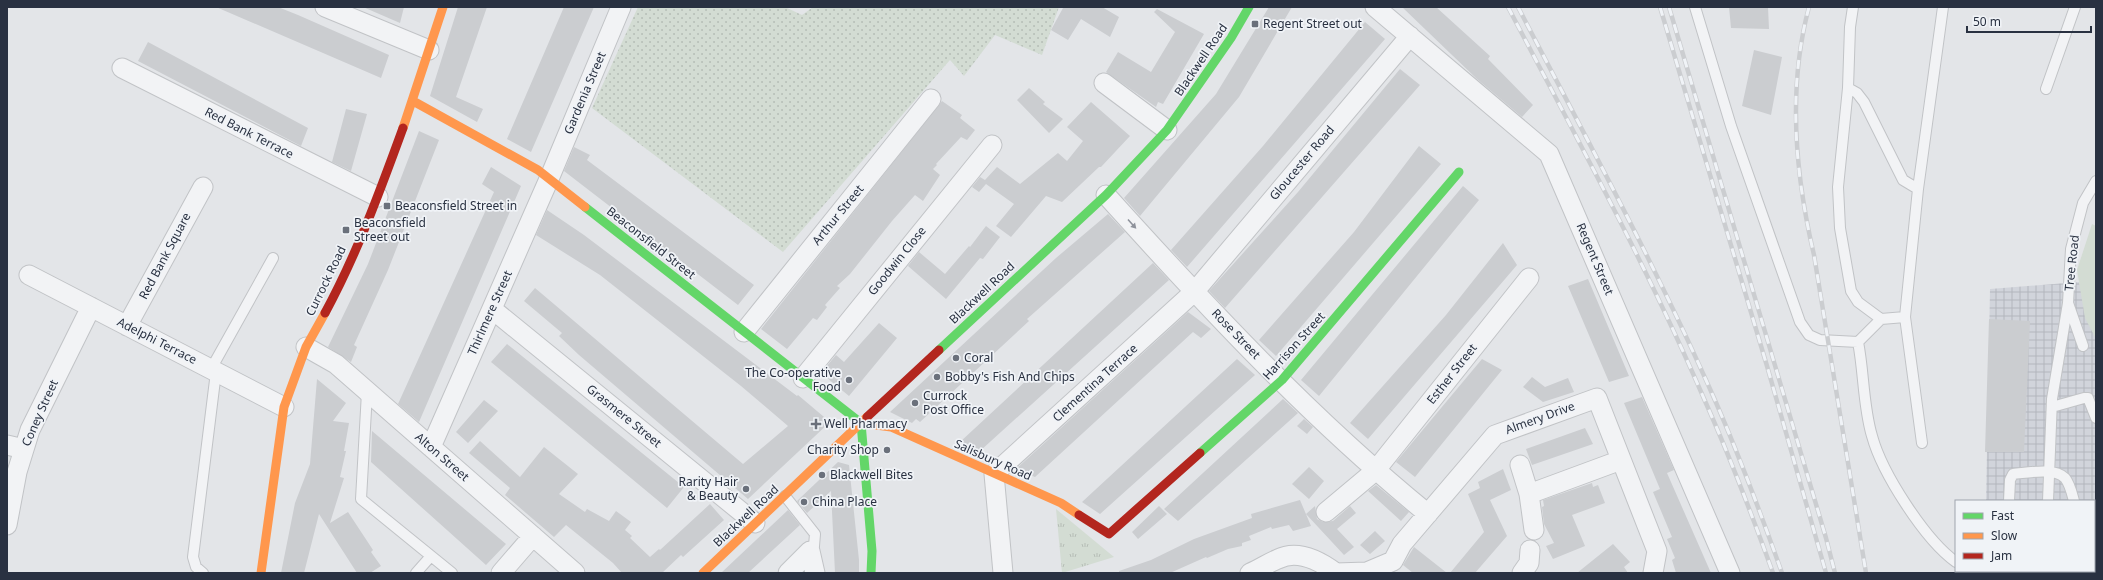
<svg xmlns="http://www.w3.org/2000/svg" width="2103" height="580" font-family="'Noto Sans',sans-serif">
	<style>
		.industrial { fill: url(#industrial-grid) }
		.grass { fill: url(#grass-tufts) }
		.park { fill: #d3dcd3 }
		.garden { fill: url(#garden-dots) }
		.building { fill: #cbcdd0 }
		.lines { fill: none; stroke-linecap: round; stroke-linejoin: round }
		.lane-casing { stroke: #c1c3c6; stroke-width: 12 }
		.street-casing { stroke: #c1c3c6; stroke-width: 21 }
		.lane { stroke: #f2f3f5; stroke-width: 10 }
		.street { stroke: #f2f3f5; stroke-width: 19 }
		.fast { stroke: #63d668; stroke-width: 9 }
		.slow { stroke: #ff974d; stroke-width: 9 }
		.jam { stroke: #b3261e; stroke-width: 9 }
		.rail-casing { stroke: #cbcdd0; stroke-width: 4.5 }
		.rail { stroke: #f0f3f7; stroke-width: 3; stroke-dasharray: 9; stroke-linecap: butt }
		.oneway { fill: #8e929b }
		.poi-dot { fill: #6a707b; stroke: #f0f3f7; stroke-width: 1.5 }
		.labels { text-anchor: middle; stroke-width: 3.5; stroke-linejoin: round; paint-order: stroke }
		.poi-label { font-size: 12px; fill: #293141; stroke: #f0f3f7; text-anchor: start }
		.street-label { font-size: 12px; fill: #293141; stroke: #f0f3f7 }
	</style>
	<defs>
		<pattern id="industrial-grid" width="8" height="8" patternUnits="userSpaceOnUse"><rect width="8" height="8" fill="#d1d4db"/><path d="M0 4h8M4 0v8" fill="none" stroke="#b3b6bd"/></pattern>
		<pattern id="grass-tufts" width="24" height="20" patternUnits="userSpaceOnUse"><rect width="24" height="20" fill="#d3dcd3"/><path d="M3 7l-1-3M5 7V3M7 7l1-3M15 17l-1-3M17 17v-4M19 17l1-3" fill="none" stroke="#b5bdb6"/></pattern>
		<pattern id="garden-dots" width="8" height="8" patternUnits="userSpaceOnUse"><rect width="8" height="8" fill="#d3dcd3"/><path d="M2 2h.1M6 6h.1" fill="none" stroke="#b5bdb6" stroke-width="1.8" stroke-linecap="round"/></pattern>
	</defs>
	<rect width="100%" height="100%" fill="#e3e5e8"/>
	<path class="industrial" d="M2079 282 2096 337V573H1980L1981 571H2094V501H1986L1990 289Z"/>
	<path class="grass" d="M1056 509 1114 557 1062 573Z"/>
	<path class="park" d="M2092 224 2096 226V339L2085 318 2077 270Z"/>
	<path class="garden" d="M638 7H785L802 15 813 7H1059L1042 55 995 35 964 76 950 60 783 252 592 108Z"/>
	<path class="building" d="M216 7H278L298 15 389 55 381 78Z
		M363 7H404L400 23Z
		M458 7H487L456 97 483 109 477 122 430 96Z
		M564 7H594L531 152 507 139Z
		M1061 7H1102L1119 17 1110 37 1081 19 1068 40 1051 30 1063 8Z
		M1269 7H1292L1239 97 1140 216 1124 198 1216 94Z
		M1402 7H1436L1490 56 1488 59 1533 105 1522 117 1477 79Z
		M1729 7H1768L1769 29 1731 28Z
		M1157 9 1204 34 1163 104 1158 102 1156 107 1106 72 1118 52 1151 72 1175 32 1154 12Z
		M1365 22 1385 39 1187 267 1171 250 1263 146Z
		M148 42 308 128 301 146 138 61Z
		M1754 50 1782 57 1771 115 1742 106Z
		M1400 69 1420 85 1225 308 1209 291 1298 192Z
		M1029 88 1045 102 1043 104 1063 119 1049 133 1017 100Z
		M942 101 962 115 960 118 975 130 967 140 961 137 936 164 937 165 933 169 940 175 923 201 915 195 892 221 850 274 837 286 840 288 825 305 827 307 817 320 813 318 787 349 761 329Z
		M1091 102 1130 136 1101 167H1099L1062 202 1046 196 1011 237 996 226 1014 204 986 184 979 192 972 187 980 177 985 180 997 167 1020 184 1058 153 1067 161 1083 141 1067 127Z
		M346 109 367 114 351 171 332 162Z
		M419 131 439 140 388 270 354 345 357 347 351 362 328 347 368 264Z
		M1419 146 1441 164 1276 356 1259 340 1354 232Z
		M574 147 590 155 587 160 754 285 738 305 564 171Z
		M491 167 521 186 419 422 398 404 494 192 482 184Z
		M1463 186 1479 200 1319 396 1301 380Z
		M547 210 584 235 797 396 798 395 830 422 748 499 579 355 559 336 562 333 524 301 535 288 743 464 788 426 741 386 600 275 536 235Z
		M1108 214 1125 232 1027 319 1029 321 920 422 916 419 912 423 890 412 1056 258Z
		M986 226 1000 237 983 259 980 258 946 299 908 266 919 252 945 274 969 246 970 247Z
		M1503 243 1517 265 1368 439 1350 423 1446 315Z
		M1153 263 1169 280 980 451 960 442Z
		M1588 279 1629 376 1609 382 1568 286Z
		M1188 312 1211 329 1201 338 1193 332 1035 477 1016 469Z
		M1989 319 2030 321 2024 452H1985Z
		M879 323 897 338 849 396 821 373 836 355 844 362Z
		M507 344 684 487 667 508 491 362Z
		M1237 359 1255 375 1100 514 1082 502Z
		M1482 359 1502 370 1415 477 1396 462Z
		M1532 377 1545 387 1568 378 1574 392 1543 402 1523 387Z
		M317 379 346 403 333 421 349 423 344 451H346L340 477 344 478 330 523 348 512 373 550 371 552 381 566 370 573H357L319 514 304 573H281L295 503 310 464Z
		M1642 397 1674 470 1667 473 1711 573H1676L1672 560 1675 558 1667 539 1672 537 1653 492 1660 489 1624 403Z
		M1283 399 1298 413 1178 521 1164 509Z
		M484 400 498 411 468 443 456 432Z
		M1304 419 1313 427 1307 434 1297 426Z
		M1585 428 1593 444 1532 465 1526 449Z
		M372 431 506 544 486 565 371 462Z
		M480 441 520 477 544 447 578 474 559 494 585 512 587 509 609 521 616 511 631 522 625 530 632 536 630 538 650 557 659 549 660 550 710 504 724 520 683 557 681 555 662 573H622L613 563 566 525 554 537 505 495 510 488 469 453Z
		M838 462 849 465 859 560V573H835L831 491 807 513 797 501Z
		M1309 467 1324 481 1309 499 1292 484Z
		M1503 469 1511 490 1490 500 1507 536 1475 573H1450L1484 532 1468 494 1480 488 1478 482Z
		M1592 483 1593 487 1598 485 1605 503 1572 515 1585 546 1553 559 1546 546 1554 543 1544 524 1542 507 1544 506 1543 500Z
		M1376 485 1409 512 1401 521 1368 491Z
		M1300 500 1311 526 1293 531 1289 525 1272 529 1271 527 1249 536 1251 540 1242 543V546L1228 549 1207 558 1206 557 1170 573H1119V571L1151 560 1194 539 1252 518 1251 514Z
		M1159 506 1167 514 1138 539 1132 532Z
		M1315 506 1317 519 1323 522 1333 521 1350 506 1356 513 1337 529 1354 547 1344 555 1306 514Z
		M788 510 800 525 748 573H721Z
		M1375 531 1385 541 1370 554 1360 545Z
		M1613 544 1630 562 1624 567 1628 573H1577Z
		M1414 547 1447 573H1413L1403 565Z"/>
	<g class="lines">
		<g class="lane-casing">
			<path id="lane" d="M1695 7 1731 126 1800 322 1809 335 1820 340 1858 342
				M1853 7 1850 27 1848 88 1857 93 1864 102 1903 180 1918 189
				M1943 7 1918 189 1905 317 1881 319 1858 342C1864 372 1863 406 1872 436 1882 473 1925 540 1956 562
				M1848 88 1838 187 1840 228 1851 291 1858 302 1881 319
				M2046 89 2075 7
				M1905 317 1922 443
				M2083 346 2068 303 2071 249 2083 203 2096 181
				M211 369 273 258
				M367 392 361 499 452 573
				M2052 407 2084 398H2088L2096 418
				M785 496 815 534 814 546 810 551
				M2009 501 2010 480 2013 474C2027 473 2054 467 2065 478 2070 484 2072 494 2074 501
				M2048 501 2052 399 2068 303
				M2094 557 2096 556
				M1981 571H1983
				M203 573 196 567 193 557 216 372
				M416 573 431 556
				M2084 573V571"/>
		</g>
		<g class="street-casing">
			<path id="street" d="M325 7 429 50
				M1375 7 1549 154 1730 573
				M122 68 378 197
				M1104 83 1167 130
				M1106 195C1207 307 1311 419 1428 514
				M29 275 284 407
				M492 309 755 523
				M127 326 203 187
				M744 332 931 99
				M306 347 336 364 575 573
				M803 378 992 145
				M7 445 24 449
				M431 447 549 179 621 7
				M1520 465 1529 494 1534 530
				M1529 494 1621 460
				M1326 512 1375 471 1529 278
				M7 525 17 472 30 430 91 307
				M501 573 533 536
				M788 573 810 551 815 573
				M1003 573 994 474 1195 291 1410 36
				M1250 573C1260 569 1268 563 1278 559 1298 549 1320 561 1336 573
				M1336 573 1367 572 1393 561 1402 544 1495 435 1597 398 1657 551 1653 573
				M1522 573 1529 563 1530 550"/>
		</g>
		<use href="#lane" class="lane"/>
		<use href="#street" class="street"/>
		<path class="fast" d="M585 207 861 423
			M939 350 1106 195 1167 130 1231 38 1249 7
			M861 423 872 551 871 573
			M1200 453 1282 380 1459 172"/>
		<path class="slow" d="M413 101 538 170 585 207
			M403 128 443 7
			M861 423 891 427 1061 503 1079 515
			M261 573 284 407 306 347 325 313
			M703 573 867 417"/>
		<path class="jam" d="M325 313C357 254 380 191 403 128
			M867 417 939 350
			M1079 515 1109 534 1200 453"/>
		<g class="rail-casing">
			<path id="rail" d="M1508 7C1576 137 1647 266 1705 401 1730 457 1752 515 1773 573
				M1518 7C1585 136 1655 264 1714 398 1739 455 1761 514 1782 573
				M1660 7 1767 366 1826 573
				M1669 7 1826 538 1835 573
				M1809 7C1787 89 1795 174 1814 255L1866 573"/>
		</g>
		<use href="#rail" class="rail"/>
	</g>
	<defs><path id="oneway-solid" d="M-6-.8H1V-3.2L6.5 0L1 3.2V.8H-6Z"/></defs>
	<use class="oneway" href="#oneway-solid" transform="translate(1132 224) rotate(48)"/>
	<g class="poi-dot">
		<rect x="1251" y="20" width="8" height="8" rx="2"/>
		<rect x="383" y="202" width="8" height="8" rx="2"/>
		<rect x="342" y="226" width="8" height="8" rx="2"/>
		<circle cx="956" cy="358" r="4"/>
		<circle cx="937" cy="377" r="4"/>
		<circle cx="849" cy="380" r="4"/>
		<circle cx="915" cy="403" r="4"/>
		<path d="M814 418h4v4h4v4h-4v4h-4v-4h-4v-4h4z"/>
		<circle cx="887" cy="450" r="4"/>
		<circle cx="822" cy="475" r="4"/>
		<circle cx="746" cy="489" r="4"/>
		<circle cx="804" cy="502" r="4"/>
	</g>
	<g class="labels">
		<g class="poi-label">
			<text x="1263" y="28">Regent Street out</text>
			<text x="395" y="210">Beaconsfield Street in</text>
			<text x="354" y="227">Beaconsfield<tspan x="354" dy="14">Street out</tspan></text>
			<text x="964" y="362">Coral</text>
			<text x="841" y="377" text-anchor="end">The Co-operative<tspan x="841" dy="14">Food</tspan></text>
			<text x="945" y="381">Bobby's Fish And Chips</text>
			<text x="923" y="400">Currock<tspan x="923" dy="14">Post Office</tspan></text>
			<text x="824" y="428">Well Pharmacy</text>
			<text x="879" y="454" text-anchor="end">Charity Shop</text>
			<text x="830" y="479">Blackwell Bites</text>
			<text x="738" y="486" text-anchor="end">Rarity Hair<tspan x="738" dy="14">&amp; Beauty</tspan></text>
			<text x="812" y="506">China Place</text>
		</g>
		<g class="street-label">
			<text transform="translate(1201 60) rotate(-56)" y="4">Blackwell Road</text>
			<text transform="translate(585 93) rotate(-67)" y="4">Gardenia Street</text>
			<text transform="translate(249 133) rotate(27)" y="4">Red Bank Terrace</text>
			<text transform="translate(1302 163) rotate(-50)" y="4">Gloucester Road</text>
			<text transform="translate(838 215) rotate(-51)" y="4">Arthur Street</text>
			<text transform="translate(651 243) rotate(38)" y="4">Beaconsfield Street</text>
			<text transform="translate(165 256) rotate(-62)" y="4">Red Bank Square</text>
			<text transform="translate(1595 259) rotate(67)" y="4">Regent Street</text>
			<text transform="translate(897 261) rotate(-51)" y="4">Goodwin Close</text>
			<text transform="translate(2072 263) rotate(-84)" y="4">Tree Road</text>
			<text transform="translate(326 281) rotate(-64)" y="4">Currock Road</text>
			<text transform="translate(982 293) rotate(-43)" y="4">Blackwell Road</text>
			<text transform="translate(490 313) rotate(-66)" y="4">Thirlmere Street</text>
			<text transform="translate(1236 334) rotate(46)" y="4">Rose Street</text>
			<text transform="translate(157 341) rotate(27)" y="4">Adelphi Terrace</text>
			<text transform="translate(1294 346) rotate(-48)" y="4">Harrison Street</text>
			<text transform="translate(1452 374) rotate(-52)" y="4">Esther Street</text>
			<text transform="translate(1095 383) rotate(-42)" y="4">Clementina Terrace</text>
			<text transform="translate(40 413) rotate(-66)" y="4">Coney Street</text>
			<text transform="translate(624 416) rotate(39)" y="4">Grasmere Street</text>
			<text transform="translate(1540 418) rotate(-20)" y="4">Almery Drive</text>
			<text transform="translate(442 457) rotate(41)" y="4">Alton Street</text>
			<text transform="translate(993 460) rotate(24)" y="4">Salisbury Road</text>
			<text transform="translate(746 516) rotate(-43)" y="4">Blackwell Road</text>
		</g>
	</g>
	<rect width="2103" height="580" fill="none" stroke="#293141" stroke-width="16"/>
	<rect x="1955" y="500" width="140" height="72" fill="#f0f3f7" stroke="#a0a5ae"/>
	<rect x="1963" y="513" width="20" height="6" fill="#63d668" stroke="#a0a5ae"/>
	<text x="1991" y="520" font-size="12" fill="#293141">Fast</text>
	<rect x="1963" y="533" width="20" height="6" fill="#ff974d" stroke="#a0a5ae"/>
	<text x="1991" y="540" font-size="12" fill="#293141">Slow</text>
	<rect x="1963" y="553" width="20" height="6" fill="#b3261e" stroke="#a0a5ae"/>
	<text x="1991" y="560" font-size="12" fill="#293141">Jam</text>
	<path d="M1967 26v6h124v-6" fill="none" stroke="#293141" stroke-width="2"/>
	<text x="1973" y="26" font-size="12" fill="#293141" stroke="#f0f3f7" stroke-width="3" paint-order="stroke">50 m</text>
</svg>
